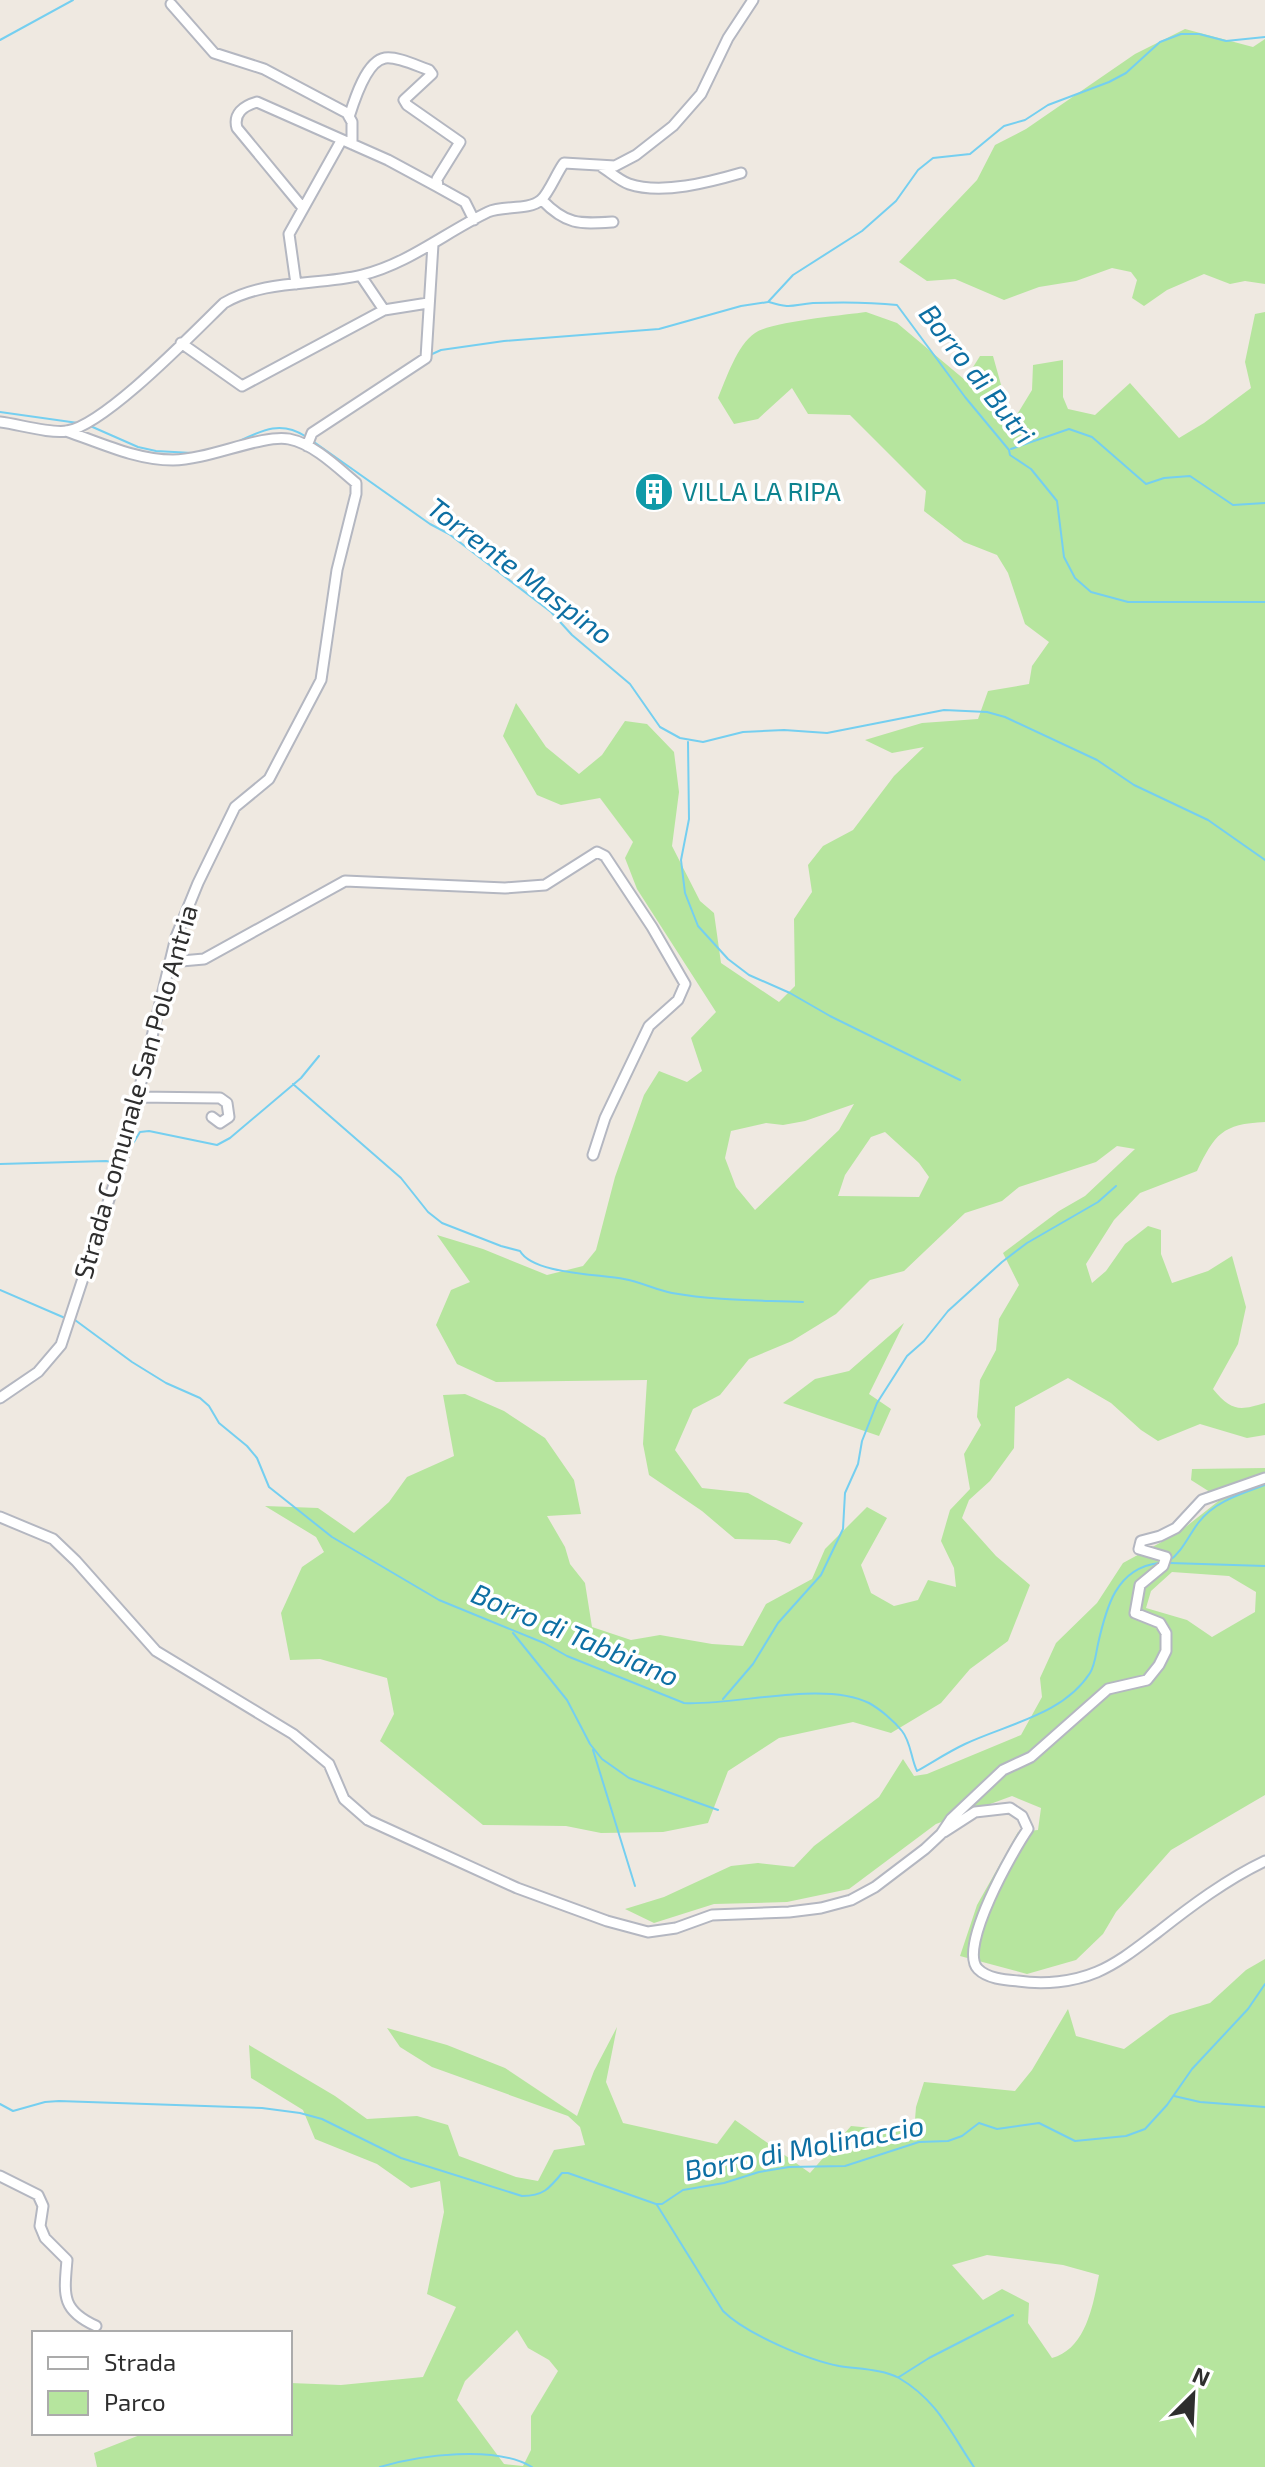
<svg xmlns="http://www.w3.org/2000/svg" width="1265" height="2467" font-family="'Exo 2',sans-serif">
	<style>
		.green { fill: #b6e59e; fill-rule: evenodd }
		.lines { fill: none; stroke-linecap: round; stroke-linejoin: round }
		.stream { stroke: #75cff0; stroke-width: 2 }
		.minor-casing { stroke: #b4b7c1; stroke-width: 13 }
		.minor { stroke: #fff; stroke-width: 9 }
		.labels { text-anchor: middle; stroke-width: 7; stroke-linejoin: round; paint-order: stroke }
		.culture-label { font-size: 26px; fill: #0d838f; stroke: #fff; text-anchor: start }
		.street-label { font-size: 26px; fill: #2e2e2e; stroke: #fff }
		.water-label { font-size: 28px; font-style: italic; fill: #0d6fa3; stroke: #fff }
	</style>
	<rect width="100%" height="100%" fill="#efe9e1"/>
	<path class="green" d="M1185 29 1253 47 1265 39V284L1245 281 1230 284 1204 274 1167 290 1144 306 1132 298 1137 280 1131 272 1112 268 1076 281 1039 287 1004 300 955 279 927 281 899 262 977 180 995 145 1026 129 1135 54Z
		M866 312 897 323 965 380 980 356H993L1005 399 1015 418 1032 390 1033 365 1063 360V397L1068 409 1095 415 1130 383 1179 438 1204 423 1251 388 1245 362 1255 314 1265 312V1122C1222 1124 1215 1134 1197 1171L1140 1193 1114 1220 1086 1264 1092 1283 1106 1271 1125 1244 1148 1226 1161 1230V1254L1172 1283 1208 1271 1232 1256 1246 1307 1238 1344 1213 1389C1231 1411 1239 1411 1265 1403V1435L1247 1438 1200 1424 1158 1441 1141 1430 1111 1403 1068 1378 1015 1407 1014 1448 990 1481 969 1500 962 1518 996 1556 1030 1585 1008 1641 970 1669 941 1703 891 1733 853 1722 779 1738 728 1771 708 1823 663 1832 601 1833 566 1826 483 1825 380 1741 394 1714 387 1678 320 1659 290 1660 281 1613 302 1567 324 1552 316 1537 265 1506 318 1508 354 1533 389 1502 407 1477 454 1456 443 1395 465 1394 504 1411 545 1438 574 1480 581 1514 547 1516 565 1547 570 1564 585 1583 592 1627 631 1640 660 1635 712 1644 743 1646 766 1604 812 1579 825 1549 867 1507 887 1518 861 1565 871 1593 894 1606 918 1600 928 1580 956 1587 954 1568 941 1541 950 1510 970 1489 964 1454 981 1425 977 1417 980 1380 996 1350 999 1319 1019 1285 1003 1253 1059 1211 1085 1196 1135 1149 1117 1146 1096 1162 1019 1187 1002 1201 965 1213 904 1271 870 1280 836 1314 792 1341 749 1359 720 1395 693 1409 675 1450 702 1488 748 1493 803 1523 790 1544 776 1540 735 1539 702 1511 649 1475 643 1444 647 1380 496 1382 457 1364 436 1325 451 1290 470 1282 437 1235 483 1249 547 1275 583 1266 596 1250 615 1177 644 1095 659 1071 687 1082 702 1071 691 1038 716 1012 637 889 625 858 633 842 600 798 561 805 537 795 503 736 516 703 546 747 579 774 602 755 625 721 647 724 674 752 679 792 672 846 700 901 714 913 721 963 779 1002 795 986 794 919 812 892 808 865 823 846 853 830 894 776 924 747 892 753 865 740 922 723 978 719 988 691 1029 684 1032 666 1049 642 1025 624 1008 573 997 555 964 542 924 511 926 491 850 415 808 414 792 388 758 419 734 424 718 398C726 379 737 345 755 333 769 322 845 315 866 312ZM854 1104 839 1130 755 1210 736 1187 725 1158 731 1131 766 1123 783 1125 805 1121ZM885 1132 919 1163 929 1177 919 1197 838 1196 845 1175 871 1137Z
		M904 1323 869 1394 891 1409 879 1436 783 1403 815 1379 849 1371Z
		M1265 1468V1795L1171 1850 1116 1912 1103 1934 1076 1960 1027 1974 960 1956 977 1905 1018 1832 1038 1830 1041 1808 1012 1796 936 1824 849 1889 787 1902 714 1904 654 1923 625 1909 664 1897 731 1866 758 1863 794 1867 814 1846 879 1797 903 1759 914 1776 927 1774 1021 1735 1042 1697 1040 1678 1056 1643 1097 1603 1123 1563 1178 1533 1221 1499 1191 1480 1192 1469ZM1172 1572 1229 1576 1256 1592 1255 1612 1212 1637 1187 1620 1146 1608 1151 1591Z
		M1265 1959V2467H97L94 2453 145 2433H290V2383L341 2385 423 2377 456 2307 427 2294 444 2212 440 2181 411 2188 377 2164 315 2139 303 2110 251 2078 249 2045 335 2096 367 2119 417 2116 448 2125 459 2156 516 2177 538 2181 554 2150 585 2145 580 2127 568 2116 432 2067 400 2047 387 2028 447 2045 505 2068 577 2116 594 2071 617 2027 606 2082 623 2123 717 2144 735 2120 810 2173 851 2126 914 2132 916 2107 924 2082 1015 2091 1032 2070 1068 2009 1076 2036 1124 2049 1170 2015 1210 2003 1246 1970ZM987 2255 1063 2265 1099 2275C1093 2305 1086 2349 1052 2358L1028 2323 1029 2303 1002 2289 983 2300 952 2265ZM517 2330 528 2348 549 2360 558 2371 531 2416V2450L523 2466 504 2464 457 2400 465 2381Z"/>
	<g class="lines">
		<path class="stream" d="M0 40 73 0
			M769 302C791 309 792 305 813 303 841 302 870 302 897 305L965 397 1009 450 1010 455 1031 469 1057 501 1064 557 1075 578 1091 592 1128 602H1265
			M430 355 441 350 504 341 659 329 741 306 768 302 793 275 862 231 896 201 918 170 933 158 970 154 1004 126 1025 120 1048 105 1109 82 1126 73 1160 42 1181 34H1199L1226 41 1265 37
			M0 412 78 423
			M88 425 138 447 156 451 192 453
			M314 442 430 524 449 534 551 612 572 635 630 684 660 727 680 738 703 742 743 732 784 730 827 733 944 710 987 712 1005 717 1097 760 1134 785 1208 820 1265 860
			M233 444C259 432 279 419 305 436
			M1011 449 1069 429 1092 437 1146 484 1164 478 1190 476 1233 505 1265 503
			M688 742 689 819 681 860 685 893 698 926 728 959 749 975 790 993 830 1016 960 1080
			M293 1084 401 1178 428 1212 442 1223 501 1246 520 1251C533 1274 598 1274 624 1279 641 1282 656 1290 672 1293 716 1301 759 1300 803 1302
			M129 1150 140 1132 149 1131 217 1145 230 1138 301 1078 319 1056
			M0 1164 106 1161 118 1163
			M0 1290 65 1318
			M75 1320 132 1362 166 1383 200 1398 209 1406 219 1423 247 1446 257 1458 269 1487 332 1537 439 1600 544 1643 567 1656 684 1703C735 1706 823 1680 869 1703 880 1709 894 1721 902 1731 911 1742 911 1759 917 1771 933 1762 948 1752 965 1744 1007 1724 1063 1715 1090 1673 1095 1665 1096 1653 1098 1644 1106 1608 1116 1568 1159 1563
			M1168 1562C1183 1551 1188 1536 1199 1522 1215 1501 1241 1494 1265 1485
			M1170 1563 1265 1566
			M513 1633 567 1700 590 1744 602 1759 629 1778 718 1810
			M723 1699 753 1664 778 1623 821 1575 843 1529 845 1493 858 1464 862 1441 877 1403 907 1356 924 1341 948 1311 1002 1262 1027 1243 1098 1202 1116 1186
			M593 1750 635 1886
			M1174 2096 1200 2102 1265 2107
			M0 2104 13 2111 45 2102 59 2101 262 2108 300 2113 322 2119 401 2158 522 2196C543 2196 549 2189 562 2173H568L656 2204
			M657 2204H662L683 2190 724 2183 759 2172 789 2167 845 2166 919 2142 948 2141 962 2136 979 2123 997 2129 1039 2123 1075 2141 1126 2136 1145 2129 1167 2105 1192 2069 1248 2009 1265 1984
			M657 2205 723 2311C746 2334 808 2360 839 2366 858 2369 883 2369 899 2378 938 2401 950 2432 974 2467
			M899 2377 929 2358 1013 2315
			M380 2467C420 2455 495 2445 532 2467"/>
		<g class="minor-casing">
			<path id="minor" d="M171 4 214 53 264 69 347 113 352 122V144
				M349 117C354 101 366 61 385 58 397 56 417 66 429 70L432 74 404 100 407 105 460 142 437 179 438 187 465 202 474 220
				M602 167C610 172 620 181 629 184 662 195 710 182 741 173
				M542 200C566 225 579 224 613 222
				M303 208 237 128C233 114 243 106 257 102L388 160 438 187
				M361 276 384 310
				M296 284 289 234 341 141
				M181 343 242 386 384 310 428 303
				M0 422C18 424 50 434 67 431 105 425 194 332 224 303 265 279 317 286 362 275 408 264 446 232 488 212 503 205 528 211 541 200 549 193 557 172 564 163L615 166 636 155 673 126 701 94 728 38 753 0
				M307 446 312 433 426 358 433 244
				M170 962 204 959 345 881 505 888 545 885 597 852 605 856 652 927 685 984 678 1000 649 1026 605 1118 593 1155
				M136 1097 220 1098 227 1103 229 1117 220 1123 212 1117
				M0 1398 38 1372 61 1345 123 1157 176 937 198 883 235 807 269 779 321 680 337 570 356 494V483C337 467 314 444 289 439 262 434 208 460 173 460 136 460 101 443 66 431
				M0 1517 53 1539 76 1561 156 1651 293 1734 329 1764 344 1799 368 1820 517 1888 607 1921 648 1932 676 1928 712 1915 789 1912 821 1908 851 1900 875 1887 925 1849 941 1834 951 1819 1003 1770 1031 1757 1108 1689 1147 1680 1159 1665 1166 1651V1633L1160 1623 1135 1613 1140 1585 1163 1566 1166 1557 1139 1549 1141 1541 1160 1536 1176 1528 1202 1500 1265 1478
				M944 1832 975 1812 1010 1808 1022 1816 1028 1829C1014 1849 957 1948 978 1969 988 1979 1006 1980 1018 1981 1044 1985 1073 1982 1097 1972 1120 1962 1138 1947 1158 1932 1191 1906 1227 1879 1265 1861
				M0 2176 38 2195 43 2206 40 2226 45 2238 67 2260C64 2295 61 2310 96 2326"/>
		</g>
		<use href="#minor" class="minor"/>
	</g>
	<defs>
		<g id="building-disc" transform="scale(2)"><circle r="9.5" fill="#0f9aa8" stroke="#fff"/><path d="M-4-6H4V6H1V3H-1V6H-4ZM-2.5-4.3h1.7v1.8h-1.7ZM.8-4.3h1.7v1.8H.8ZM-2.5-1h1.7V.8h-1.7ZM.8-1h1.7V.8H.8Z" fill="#fff"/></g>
	</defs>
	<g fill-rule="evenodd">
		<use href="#building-disc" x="654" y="492"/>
	</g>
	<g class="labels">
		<g class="culture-label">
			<text x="682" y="501">VILLA LA RIPA</text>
		</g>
		<g class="street-label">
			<text transform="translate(136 1092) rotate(-74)" y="9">Strada Comunale San Polo Antria</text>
		</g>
		<g class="water-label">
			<text transform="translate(977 374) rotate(52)" y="10">Borro di Butri</text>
			<text transform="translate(520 571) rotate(37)" y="10">Torrente Maspino</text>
			<text transform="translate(575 1635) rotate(23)" y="10">Borro di Tabbiano</text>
			<text transform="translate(804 2148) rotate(-11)" y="10">Borro di Molinaccio</text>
		</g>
	</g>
	<rect x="32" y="2331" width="260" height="104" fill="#ffffff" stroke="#ababab" stroke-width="2"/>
	<rect x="48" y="2357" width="40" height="12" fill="#ffffff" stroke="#ababab" stroke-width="2"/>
	<text x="104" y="2371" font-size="24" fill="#2e2e2e">Strada</text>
	<rect x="48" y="2391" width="40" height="24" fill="#b6e59e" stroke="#ababab" stroke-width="2"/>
	<text x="104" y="2411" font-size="24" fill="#2e2e2e">Parco</text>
	<g transform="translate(1193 2395) rotate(24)" stroke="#ffffff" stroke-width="6" paint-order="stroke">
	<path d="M0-6L14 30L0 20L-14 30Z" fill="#2e2e2e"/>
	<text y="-12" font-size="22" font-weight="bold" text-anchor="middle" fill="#2e2e2e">N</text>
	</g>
</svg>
